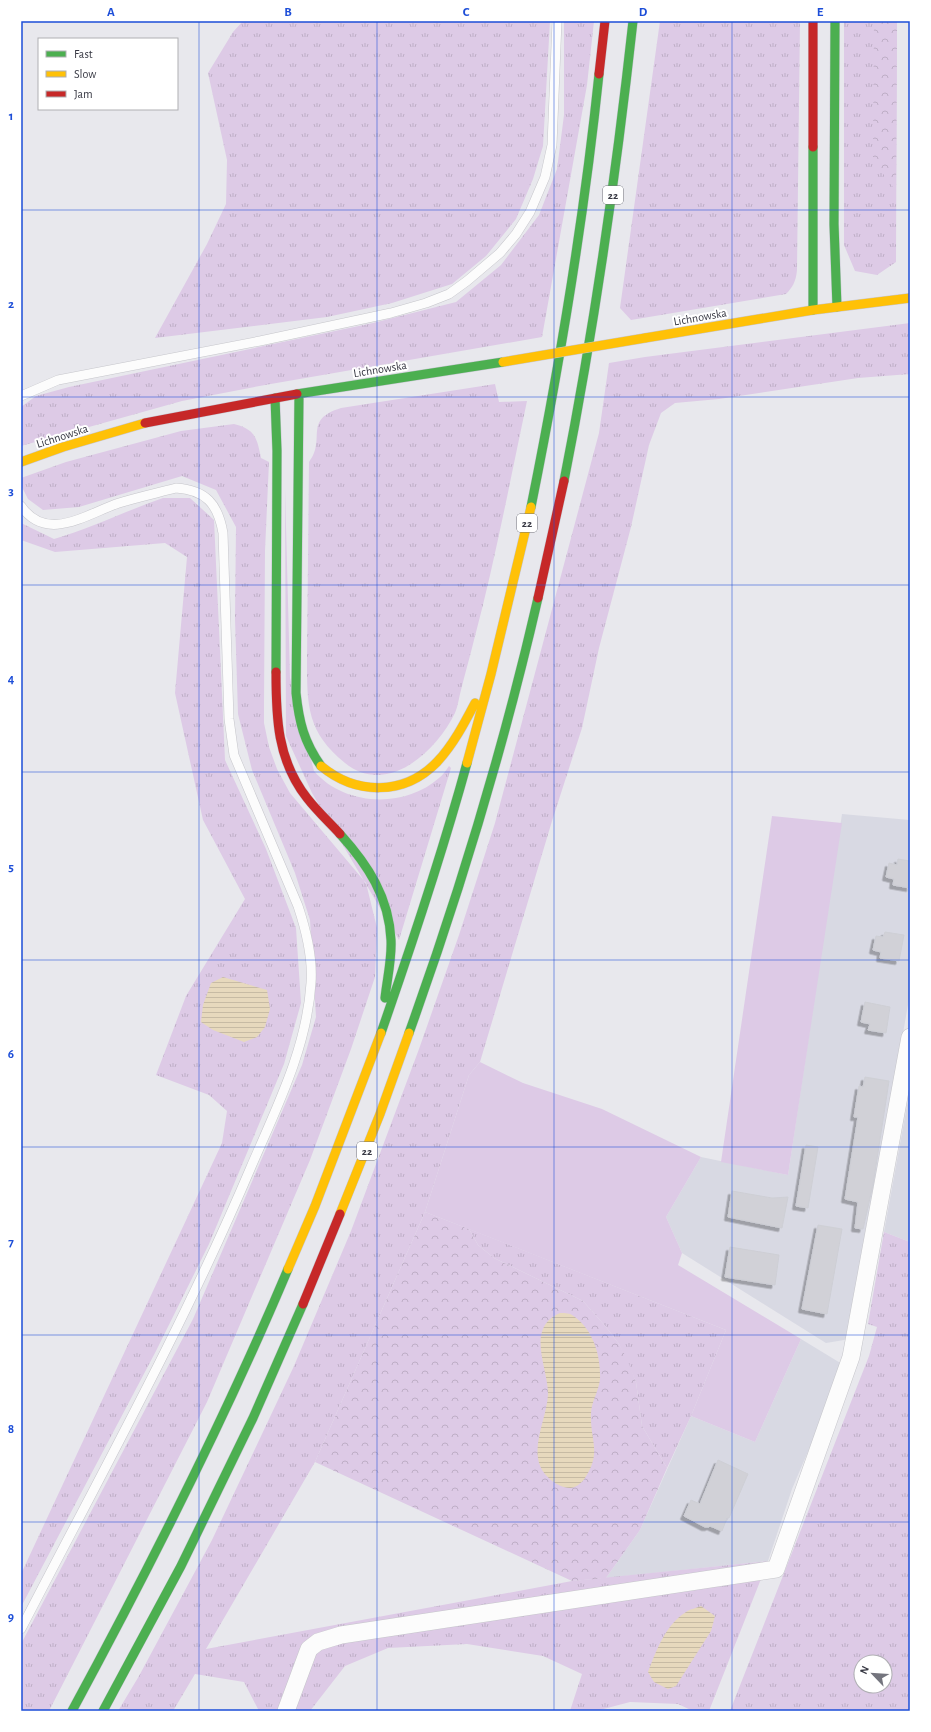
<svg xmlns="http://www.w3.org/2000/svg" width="931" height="1732" font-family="'Alegreya Sans',sans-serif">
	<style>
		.residential { fill: #d8d9e3 }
		.grass { fill: url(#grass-tufts); fill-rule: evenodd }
		.forest { fill: url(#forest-crowns) }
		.garden { fill: #ddcae6 }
		.water { fill: url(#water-rules) }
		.building { fill: #d1d1d7; stroke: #cecfd5; filter: url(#shadow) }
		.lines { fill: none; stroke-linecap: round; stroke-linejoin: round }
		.lane-casing { stroke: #c6c6cb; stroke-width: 10 }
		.street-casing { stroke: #c6c6cb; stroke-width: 18 }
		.fast-casing { stroke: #c6c6d1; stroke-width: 10 }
		.slow-casing { stroke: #c6c6d1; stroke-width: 10 }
		.jam-casing { stroke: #c6c6d1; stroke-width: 10 }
		.lane { stroke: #fcfcfc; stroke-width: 9 }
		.street { stroke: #fcfcfc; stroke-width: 17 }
		.fast { stroke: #4caf50; stroke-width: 9 }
		.slow { stroke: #ffc107; stroke-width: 9 }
		.jam { stroke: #c62828; stroke-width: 9 }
		.slow-bridge-casing { stroke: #c6c6d1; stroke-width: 10; stroke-linecap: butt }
		.slow-bridge { stroke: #ffc107; stroke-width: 9 }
		.grid { fill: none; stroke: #1d4ed8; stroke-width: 1; stroke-opacity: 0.55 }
		.labels { text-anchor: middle; stroke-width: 4; stroke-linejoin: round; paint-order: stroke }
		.shield { fill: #fff; stroke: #72737b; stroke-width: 1 }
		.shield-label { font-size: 11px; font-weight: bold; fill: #363742 }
		.street-label { font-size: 12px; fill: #363742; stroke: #fff }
		.neatline { fill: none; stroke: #1d4ed8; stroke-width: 1.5 }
		.grid-label { font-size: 13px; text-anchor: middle; font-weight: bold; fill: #1d4ed8 }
	</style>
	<defs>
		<pattern id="grass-tufts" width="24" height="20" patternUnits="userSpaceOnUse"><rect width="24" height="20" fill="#ddcae6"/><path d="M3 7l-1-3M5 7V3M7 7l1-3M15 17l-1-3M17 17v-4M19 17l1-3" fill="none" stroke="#beaec6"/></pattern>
		<pattern id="forest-crowns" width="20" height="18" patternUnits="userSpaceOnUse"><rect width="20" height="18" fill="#ddcae6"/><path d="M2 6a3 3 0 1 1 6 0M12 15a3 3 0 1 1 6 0" fill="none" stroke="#beaec6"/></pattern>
		<pattern id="water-rules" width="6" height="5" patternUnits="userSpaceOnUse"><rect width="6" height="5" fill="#e7d9bd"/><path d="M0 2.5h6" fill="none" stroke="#c7bba4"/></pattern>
		<filter id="shadow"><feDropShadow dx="-3.5" dy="3.5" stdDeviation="0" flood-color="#0004"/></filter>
	</defs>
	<rect width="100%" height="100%" fill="#e8e8ed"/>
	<path class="residential" d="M842 814 910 820V993L850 1339 826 1343 682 1253 666 1217 701 1157 788 1175Z
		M910 1089V1242L884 1232Z
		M801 1339 842 1364 832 1395 792 1489 768 1561 606 1578 640 1530 691 1416 755 1442Z"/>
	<path class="grass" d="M243 21H550L543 146 533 179 516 219 486 256 452 284 392 303 327 317 155 338 207 244 226 204 227 160 208 73 233 32Z
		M564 21H594L587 85 542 337 265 385 182 401 21 446V407L36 396 69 387 373 323 456 302 501 265 539 215 557 169 564 115Z
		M660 21H800L797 270C796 281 793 287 786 294L631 320 620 308Z
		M844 21H897L896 262 877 275 855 271 844 245Z
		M910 323V374L858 378 719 399 675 403 661 413 649 445 631 527 599 648 582 728 552 821 480 1062 469 1075 425 1212 315 1462 206 1649 572 1581 768 1561 709 1711H693L678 1704 630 1702 596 1711H570L582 1674 543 1656 467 1644 388 1648 345 1666 310 1711H259L244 1682 195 1674 173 1711H118L139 1676 212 1540 294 1366 351 1231 419 1049 459 935 495 823 599 433 609 363 645 357Z
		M495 384 499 402 527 401C510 481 495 561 474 640 470 657 465 673 461 690 459 697 458 706 455 713 436 752 387 797 345 763 307 732 307 706 307 660L309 462C327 439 302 420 341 408Z
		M234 424C255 429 257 438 261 458L269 462 265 551 264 706V723L269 747 277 769 290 793 366 883 377 928 375 977 351 1049 310 1160 207 1402 49 1711H21V1644L193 1319 302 1065 316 1017 310 920 295 873 252 770 238 714 235 619 236 527 216 490 182 476 79 507 43 510 28 499 21 485V478L66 462 181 431Z
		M285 488 290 678 314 771C344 806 404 809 439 778 443 775 446 770 449 766L451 768 399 940 312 793 286 736Z
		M163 498H190L214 520 225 760 266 849 296 928 301 1003 284 1064 209 1244 156 1351 21 1607V1574L222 1143 227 1111 209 1095 156 1075 186 996 245 899 203 820 175 693 187 557 165 543 55 552 21 540V523L54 539C91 528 126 511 163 498Z
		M469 1229 726 1330 691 1416 667 1468 642 1426 636 1382 619 1344 606 1327 583 1301 494 1258 478 1245Z
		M884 1232 910 1242V1711H730L869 1356 877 1327 868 1324ZM861 1662H885V1686H861Z"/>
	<path class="forest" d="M874 21H897L896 191 873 160Z
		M425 1212 469 1229 478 1245 494 1258 583 1301 606 1327 619 1344 627 1359 636 1382 642 1426 667 1468 640 1530 606 1578 572 1581 315 1462Z"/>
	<path class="garden" d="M772 816 842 823 788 1175 721 1162Z
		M480 1062 523 1083 602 1109 701 1157 666 1217 682 1253 678 1265 801 1339 755 1442 691 1416 726 1330 425 1212 469 1075Z"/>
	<path class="water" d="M223 977 267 990 270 1009 265 1027 257 1037 244 1042 213 1030 201 1022 203 1005 211 983Z
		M560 1313C563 1313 569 1313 572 1315 593 1328 601 1356 600 1379 599 1391 591 1402 591 1414 590 1441 602 1452 585 1478 582 1483 575 1488 570 1488 563 1488 556 1484 551 1480 523 1458 547 1422 548 1394 548 1367 525 1328 560 1313Z
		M701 1606 715 1616 711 1631 676 1686 668 1689 654 1682 648 1672C656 1651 666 1624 686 1612 690 1609 697 1608 701 1606Z"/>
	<path class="building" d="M898 859 910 861V888L893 885 894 879 886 877 889 863 897 865Z
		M885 932 904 935 899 961 880 958 881 952 873 950 876 936 883 937Z
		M865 1002 890 1007 886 1033 868 1030 870 1024 861 1022Z
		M865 1077 889 1081 873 1185 863 1229 855 1228 858 1202 845 1199 858 1117H854L859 1086 863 1087Z
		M806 1145 818 1147 808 1208 796 1206Z
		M732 1191 772 1198 788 1197 782 1228 728 1217Z
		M818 1225 842 1229 827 1314 802 1309Z
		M730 1247 779 1255 775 1285 725 1277Z
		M718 1460 748 1474 729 1518H727L722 1531 710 1526 709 1527H705L684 1516 691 1500 700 1504Z"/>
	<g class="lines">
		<g class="lane-casing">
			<path id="lane" d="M21 396 58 380 260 341 391 313 426 303 449 294 467 281 500 253 516 234 530 212 545 177 552 145 557 21
				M21 506C47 544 88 513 119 503 138 497 157 493 176 488 206 490 218 504 223 533L229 719 234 755 298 906C306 930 313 957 311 983 307 1048 276 1109 251 1167 184 1325 100 1476 21 1629"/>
		</g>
		<g class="street-casing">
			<path id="street" d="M286 1711 309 1649 318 1642 341 1635 776 1569 851 1357 910 1037"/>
		</g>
		<g class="fast-casing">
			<path id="fast" d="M835 21 834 224 837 307
				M813 147V310
				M297 394 503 362
				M299 395 296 693C299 722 304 742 321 766
				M275 398 277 451 276 672
				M564 481C594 329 616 176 633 21
				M531 507C560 363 584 219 599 74
				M340 834C368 865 389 897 391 940 392 959 387 979 385 998
				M381 1033C412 944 442 854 467 763
				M409 1033C460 891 504 746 538 598
				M72 1711C150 1567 224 1421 288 1269
				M103 1711 181 1566 253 1418 303 1304"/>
		</g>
		<g class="slow-casing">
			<path id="slow" d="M645 338 813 310 910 298
				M21 462 63 447 145 423
				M467 763 491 674 531 507
				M321 766C356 795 404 796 437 762 453 745 464 724 475 703
				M340 1214 380 1114 409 1033
				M288 1269 315 1206 381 1033"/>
		</g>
		<g class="jam-casing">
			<path id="jam" d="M813 21V147
				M599 74 605 21
				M145 423 297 394
				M538 598 564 481
				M276 672C276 717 277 760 307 798 317 811 329 822 340 834
				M303 1304 340 1214"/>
		</g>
		<use href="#lane" class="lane"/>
		<use href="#street" class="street"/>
		<use href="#fast" class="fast"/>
		<use href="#slow" class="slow"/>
		<use href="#jam" class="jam"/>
		<g class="slow-bridge-casing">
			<path id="slow-bridge" d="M503 362 645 338"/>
		</g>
		<use href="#slow-bridge" class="slow-bridge"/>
	</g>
	<path class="grid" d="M199 21V1711M377 21V1711M554 21V1711M732 21V1711M21 210H910M21 397H910M21 585H910M21 772H910M21 960H910M21 1147H910M21 1335H910M21 1522H910"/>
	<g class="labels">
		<g class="shield">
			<rect x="603" y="186" width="20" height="18" rx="3"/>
			<rect x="517" y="514" width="20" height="18" rx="3"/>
			<rect x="357" y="1142" width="20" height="18" rx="3"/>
		</g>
		<g class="shield-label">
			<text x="613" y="199">22</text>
			<text x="527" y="527">22</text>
			<text x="367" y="1155">22</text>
		</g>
		<g class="street-label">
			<text transform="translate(700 317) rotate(-10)" y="4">Lichnowska</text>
			<text transform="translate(380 369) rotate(-9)" y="4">Lichnowska</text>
			<text transform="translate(62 436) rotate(-18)" y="4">Lichnowska</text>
		</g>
	</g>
	<rect width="931" height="1732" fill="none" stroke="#ffffff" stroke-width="44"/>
	<rect x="38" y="38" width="140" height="72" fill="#ffffff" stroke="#afafb3"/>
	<rect x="46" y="51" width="20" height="6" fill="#4caf50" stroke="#afafb3"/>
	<text x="74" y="58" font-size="12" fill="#363742">Fast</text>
	<rect x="46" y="71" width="20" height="6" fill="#ffc107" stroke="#afafb3"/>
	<text x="74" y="78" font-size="12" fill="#363742">Slow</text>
	<rect x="46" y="91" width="20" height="6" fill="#c62828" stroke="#afafb3"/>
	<text x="74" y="98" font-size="12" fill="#363742">Jam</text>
	<g transform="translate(873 1674) rotate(295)"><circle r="19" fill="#ffffff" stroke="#afafb3"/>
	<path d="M0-3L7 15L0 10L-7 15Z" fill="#74757e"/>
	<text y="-6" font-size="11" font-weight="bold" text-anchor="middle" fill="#363742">N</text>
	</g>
	<rect x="22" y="22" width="887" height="1688" class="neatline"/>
	<g class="grid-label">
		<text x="111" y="16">A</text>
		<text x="288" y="16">B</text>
		<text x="466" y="16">C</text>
		<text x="643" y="16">D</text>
		<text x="820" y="16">E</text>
		<text x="11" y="120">1</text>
		<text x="11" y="308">2</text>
		<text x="11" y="495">3</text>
		<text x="11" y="683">4</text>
		<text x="11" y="871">5</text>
		<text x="11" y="1058">6</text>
		<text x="11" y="1246">7</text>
		<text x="11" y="1433">8</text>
		<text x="11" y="1621">9</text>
	</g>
</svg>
